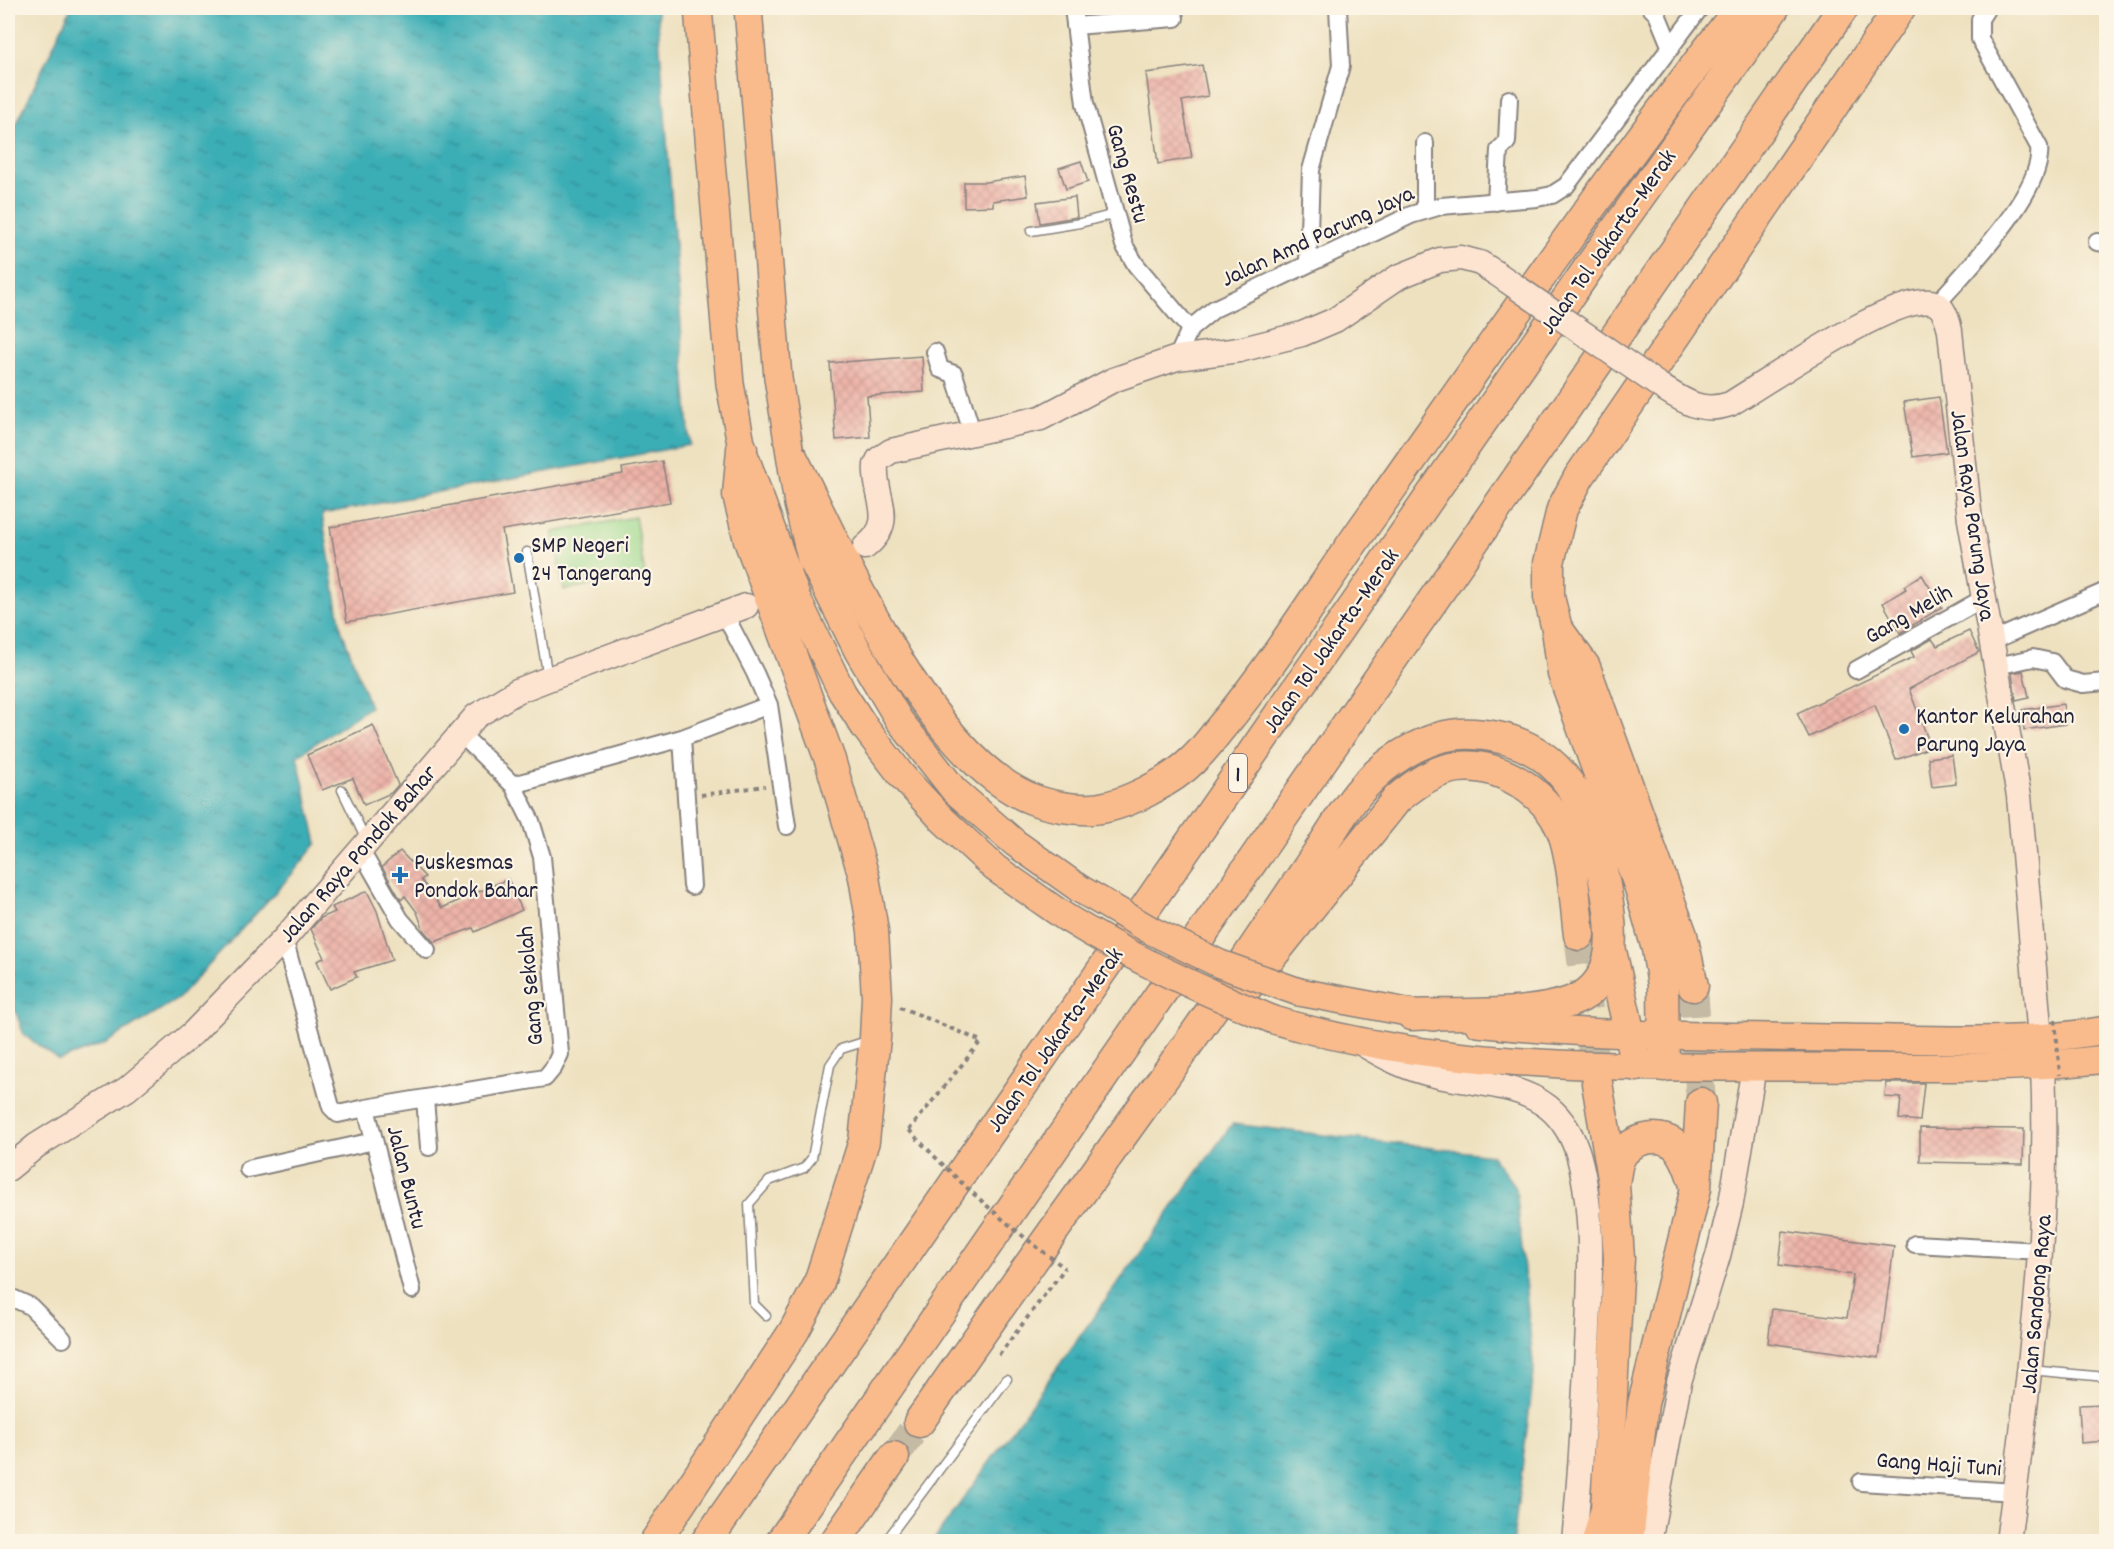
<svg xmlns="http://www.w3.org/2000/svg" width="2114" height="1549" font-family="Dekko,sans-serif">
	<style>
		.pitch { fill: #9dd98d; stroke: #607e64; stroke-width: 1.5 }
		.water { fill: url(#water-ripples); stroke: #2e6878; stroke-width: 1.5 }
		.building { fill: url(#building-cross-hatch) }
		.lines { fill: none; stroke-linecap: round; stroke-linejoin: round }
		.highway-tunnel { stroke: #c5bba5; stroke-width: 30; stroke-dasharray: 30 15; stroke-linecap: butt }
		.lane-casing { stroke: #88827e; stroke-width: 11 }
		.street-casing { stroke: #88827e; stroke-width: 20 }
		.secondary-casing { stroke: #88827e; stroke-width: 27 }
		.primary-casing { stroke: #88827e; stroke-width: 30 }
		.highway-casing { stroke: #88827e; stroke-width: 33 }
		.path { stroke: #88827e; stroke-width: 4; stroke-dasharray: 4.5 4.5; stroke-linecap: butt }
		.lane { stroke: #fff; stroke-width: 8 }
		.street { stroke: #fff; stroke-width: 16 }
		.secondary { stroke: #fde4d1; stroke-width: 24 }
		.primary { stroke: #fabb8c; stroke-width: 27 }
		.highway { stroke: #fabb8c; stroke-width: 30 }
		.secondary-bridge-casing { stroke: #88827e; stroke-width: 27; stroke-linecap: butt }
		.primary-bridge-casing { stroke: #88827e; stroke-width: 30; stroke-linecap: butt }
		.path-bridge { stroke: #88827e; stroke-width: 4; stroke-dasharray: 4.5 4.5; stroke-linecap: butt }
		.secondary-bridge { stroke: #fde4d1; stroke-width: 24 }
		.primary-bridge { stroke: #fabb8c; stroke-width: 27 }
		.poi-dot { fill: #1f6fb2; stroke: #fcf5e5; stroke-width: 2 }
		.labels { text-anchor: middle; stroke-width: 4.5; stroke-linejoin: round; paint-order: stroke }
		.shield { fill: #fcf5e5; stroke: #63616e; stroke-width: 1.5 }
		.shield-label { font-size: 22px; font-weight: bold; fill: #22223b }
		.street-label { font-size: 24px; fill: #22223b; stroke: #fcf5e5 }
		.poi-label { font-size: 24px; fill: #22223b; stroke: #fcf5e5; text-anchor: start }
	</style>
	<defs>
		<pattern id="water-ripples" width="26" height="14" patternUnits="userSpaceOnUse" patternTransform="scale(1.5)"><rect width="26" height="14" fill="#3badb5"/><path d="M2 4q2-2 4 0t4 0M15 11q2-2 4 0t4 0" fill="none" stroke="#318c94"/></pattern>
		<pattern id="building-cross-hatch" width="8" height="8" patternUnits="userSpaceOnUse" patternTransform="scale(1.5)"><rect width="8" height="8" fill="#edb3a8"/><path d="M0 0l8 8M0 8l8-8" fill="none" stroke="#cb9a92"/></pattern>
	</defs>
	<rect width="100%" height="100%" fill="#fcf5e5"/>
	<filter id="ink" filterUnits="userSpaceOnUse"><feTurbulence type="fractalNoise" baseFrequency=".0167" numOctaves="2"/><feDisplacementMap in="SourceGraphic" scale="12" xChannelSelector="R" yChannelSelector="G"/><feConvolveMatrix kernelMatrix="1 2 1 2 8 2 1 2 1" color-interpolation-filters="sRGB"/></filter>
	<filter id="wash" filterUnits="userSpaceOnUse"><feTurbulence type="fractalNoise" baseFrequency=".008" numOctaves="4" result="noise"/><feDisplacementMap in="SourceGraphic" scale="24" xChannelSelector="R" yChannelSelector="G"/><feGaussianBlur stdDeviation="1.35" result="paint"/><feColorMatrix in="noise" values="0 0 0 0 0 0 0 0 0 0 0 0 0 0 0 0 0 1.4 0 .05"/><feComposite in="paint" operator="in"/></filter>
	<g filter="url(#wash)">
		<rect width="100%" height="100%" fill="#eee1c0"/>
		<path class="pitch" d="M635 517 645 576 564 590 553 532Z"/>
		<path class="water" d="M71 8H657L690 445 322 514 341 628 370 707 297 756 317 843 292 874 178 999 104 1044 59 1060 24 1035 8 990V142Z
			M1232 1124 1491 1155 1516 1188 1534 1373 1513 1541H933Z"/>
		<g id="blocks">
			<path class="building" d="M1202 65 1208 96 1182 101 1192 158 1158 164 1146 73Z
				M1081 161 1088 182 1066 189 1059 168Z
				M1025 176 1028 196 993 201V206L964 207V182H986Z
				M1075 197 1077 217 1040 223 1037 202Z
				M922 356 924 392 867 396 870 437 836 440 830 363Z
				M1939 397 1947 452 1913 457 1904 402Z
				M662 461 670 502 502 530 513 592 347 622 330 527 623 474 622 468Z
				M1922 575 1942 607 1900 633 1883 603 1906 589 1904 586Z
				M1969 631 1979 652 1909 689 1931 747 1896 760 1875 705 1809 737 1797 713 1914 657 1911 651 1932 639 1937 646Z
				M2023 671 2029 697 2016 700 2012 673Z
				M2063 704 2066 724 2024 730 2022 710Z
				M373 725 398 785 391 793 364 805 353 778 322 790 307 755Z
				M1952 755 1956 784 1932 787 1928 758Z
				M400 851 425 877 421 880 442 908 508 879 522 910 475 932 473 928 434 942 424 931 417 912 405 896 401 900 382 867Z
				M367 891 377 911 392 960 354 972 357 977 330 989 317 961 324 958 311 929 321 918 335 912 332 907Z
				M1886 1083H1924L1920 1121 1899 1119 1901 1098 1885 1097Z
				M1920 1128 2024 1129 2023 1164 1920 1162Z
				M1783 1231 1894 1246 1879 1358 1768 1343 1772 1309 1847 1318 1853 1275 1779 1265Z
				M2106 1404V1441L2081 1443 2079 1405Z"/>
		</g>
	</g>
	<g filter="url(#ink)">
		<use href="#blocks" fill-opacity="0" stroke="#88827e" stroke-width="1.5"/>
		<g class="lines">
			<path class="highway-tunnel" d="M1579 935 1597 1083
				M1693 986 1701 1103
				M894 1457 919 1422"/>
			<g class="lane-casing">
				<path id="lane" d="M1031 231 1080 223 1115 214
					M527 552 548 678
					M342 790 366 840
					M766 1316 754 1304 749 1204 769 1181 804 1168 812 1158 830 1065 841 1049 870 1040
					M2030 1370 2106 1377
					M885 1542 1007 1379"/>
			</g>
			<g class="street-casing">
				<path id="street" d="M1073 8 1085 104 1124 245 1136 265 1190 329
					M1651 8 1657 14 1671 48
					M1075 26 1175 18
					M1496 202 1499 150 1507 142 1509 99
					M1425 210V143
					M2097 242 2106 243
					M1308 262 1311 170 1341 66 1338 8
					M1937 304C1966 270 2045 191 2039 147L1980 39V19L1987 8
					M935 352 940 369 954 374 973 435
					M1177 358 1190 329 1214 309 1411 215 1441 206 1537 198 1552 195 1566 186 1700 8
					M725 615 755 673 769 705 787 826
					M1992 641 2106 591
					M1997 666 2033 658 2052 662 2065 679 2083 684 2106 682
					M1856 670 1984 598
					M682 738 692 886
					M513 785 682 738 769 705
					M361 851 400 919 427 950
					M284 939 331 1107 338 1114 366 1108 412 1290
					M425 1099 429 1147
					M366 1108 545 1078 554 1067 560 1054 542 857 531 821 513 785 460 733
					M248 1169 374 1141
					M1915 1244 2042 1251
					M8 1296 30 1306 63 1339
					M1861 1482 2015 1492"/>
			</g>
			<g class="secondary-casing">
				<path id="secondary" d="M1660 386C1684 401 1701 414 1730 404 1767 382 1892 295 1931 302 1943 304 1948 320 1950 331L1970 520 2019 796 2040 1038
					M865 547C899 520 873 498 876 465L879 459 891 451 1041 418 1113 380 1177 358 1239 350 1302 334 1335 320 1398 277 1440 260 1461 258 1480 263 1496 273
					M1361 1043C1386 1058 1407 1069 1435 1075 1473 1084 1517 1083 1548 1107 1563 1119 1574 1138 1579 1157 1595 1217 1590 1285 1587 1347 1584 1412 1580 1477 1574 1542
					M8 1169 36 1146 127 1089 193 1033 284 939 476 716 517 691 548 679 746 606
					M1649 1542 1679 1382 1718 1256 1731 1203 1754 1067
					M2008 1542C2029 1382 2050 1227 2043 1066"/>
			</g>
			<g class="primary-casing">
				<path id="primary" d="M698 8 730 384 742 449 797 599 842 692 866 729 902 776 943 820 995 868 1065 917
					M748 8 778 378 798 504 811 558 858 651 899 720 954 790 1015 843 1080 889
					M1299 992 1434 1017
					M1274 1020C1442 1071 1624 1067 1799 1067 1902 1067 2005 1071 2106 1059
					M1478 1023C1599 1037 1720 1036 1842 1038 1930 1039 2019 1045 2106 1030"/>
			</g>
			<g class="highway-casing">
				<path id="highway" d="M793 459C843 557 927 758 1032 799 1049 806 1074 810 1092 809 1124 807 1172 781 1194 759 1207 747 1217 731 1229 718 1281 654 1323 584 1371 517 1492 346 1611 173 1740 8
					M1559 631 1585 667 1682 935 1693 986
					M1611 951 1637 1066
					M1247 987 1397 799C1415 784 1434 770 1458 767 1503 762 1552 796 1565 839 1574 870 1575 904 1579 935
					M1664 1066 1663 985 1657 949 1640 888 1563 674 1557 629 1549 597V563L1562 509 1579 477 1900 8
					M1614 1183C1616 1175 1616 1167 1619 1160 1628 1139 1658 1131 1675 1145 1687 1155 1691 1174 1696 1188
					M919 1422C978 1338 1036 1254 1096 1172 1138 1112 1183 1053 1224 992 1256 945 1287 898 1319 851 1332 831 1344 810 1359 792 1381 766 1408 747 1441 737 1459 732 1478 733 1497 737 1570 752 1591 815 1604 880 1611 918 1622 974 1581 997 1542 1018 1457 1013 1412 1015
					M655 1542 794 1331 818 1286 864 1141 875 1038 877 997 873 931 864 877 830 760 749 540 738 495 742 449
					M706 1542 1592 263 1774 8
					M781 1542 1843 8
					M835 1542 894 1457
					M1597 1542 1606 1509 1619 1258 1614 1184 1597 1083
					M1628 1542 1643 1404 1696 1188 1701 1103"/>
			</g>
			<path class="path" d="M701 795 765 786
				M900 1007 981 1041 909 1130
				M999 1355 1065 1268"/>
			<use href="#lane" class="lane"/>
			<use href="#street" class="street"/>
			<use href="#secondary" class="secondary"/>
			<use href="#primary" class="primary"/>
			<use href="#highway" class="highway"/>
			<g class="secondary-bridge-casing">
				<path id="secondary-bridge" d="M1496 273 1660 386"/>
			</g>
			<g class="primary-bridge-casing">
				<path id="primary-bridge" d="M1080 889 1152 931 1220 964 1299 992
					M1065 917C1133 959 1200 990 1274 1020"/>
			</g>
			<path class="path-bridge" d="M2055 1020 2060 1075
				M909 1130C957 1181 1008 1227 1065 1268"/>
			<use href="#secondary-bridge" class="secondary-bridge"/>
			<use href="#primary-bridge" class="primary-bridge"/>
		</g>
	</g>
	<g class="poi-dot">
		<circle cx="519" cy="558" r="6"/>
		<circle cx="1904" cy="729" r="6"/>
		<path d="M397 866h6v6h6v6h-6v6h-6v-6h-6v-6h6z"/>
	</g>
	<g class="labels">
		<rect class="shield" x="1229" y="754" width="18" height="38" rx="4.5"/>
		<g class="shield-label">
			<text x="1238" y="781">1</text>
		</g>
		<g class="street-label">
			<text transform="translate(1129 173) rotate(74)" y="8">Gang Restu</text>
			<text transform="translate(1317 235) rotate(-25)" y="8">Jalan Amd Parung Jaya</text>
			<text transform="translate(1607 241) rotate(-55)" y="8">Jalan Tol Jakarta–Merak</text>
			<text transform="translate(1974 515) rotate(82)" y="8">Jalan Raya Parung Jaya</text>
			<text transform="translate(1908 613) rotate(-30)" y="8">Gang Melih</text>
			<text transform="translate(1330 640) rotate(-55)" y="8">Jalan Tol Jakarta–Merak</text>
			<text transform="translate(357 853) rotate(-49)" y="8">Jalan Raya Pondok Bahar</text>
			<text transform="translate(529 986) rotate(-95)" y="8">Gang Sekolah</text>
			<text transform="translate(1054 1039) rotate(-55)" y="8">Jalan Tol Jakarta–Merak</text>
			<text transform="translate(408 1177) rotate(76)" y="8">Jalan Buntu</text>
			<text transform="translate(2035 1304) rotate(-85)" y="8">Jalan Sandong Raya</text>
			<text transform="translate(1939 1463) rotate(4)" y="8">Gang Haji Tuni</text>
		</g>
		<g class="poi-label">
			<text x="531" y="552">SMP Negeri<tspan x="531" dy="28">24 Tangerang</tspan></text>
			<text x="1916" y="723">Kantor Kelurahan<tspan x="1916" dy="28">Parung Jaya</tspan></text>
			<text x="414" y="869">Puskesmas<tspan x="414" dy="28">Pondok Bahar</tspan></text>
		</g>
	</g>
	<rect width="2114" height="1549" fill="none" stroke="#fcf5e5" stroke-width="30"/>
</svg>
